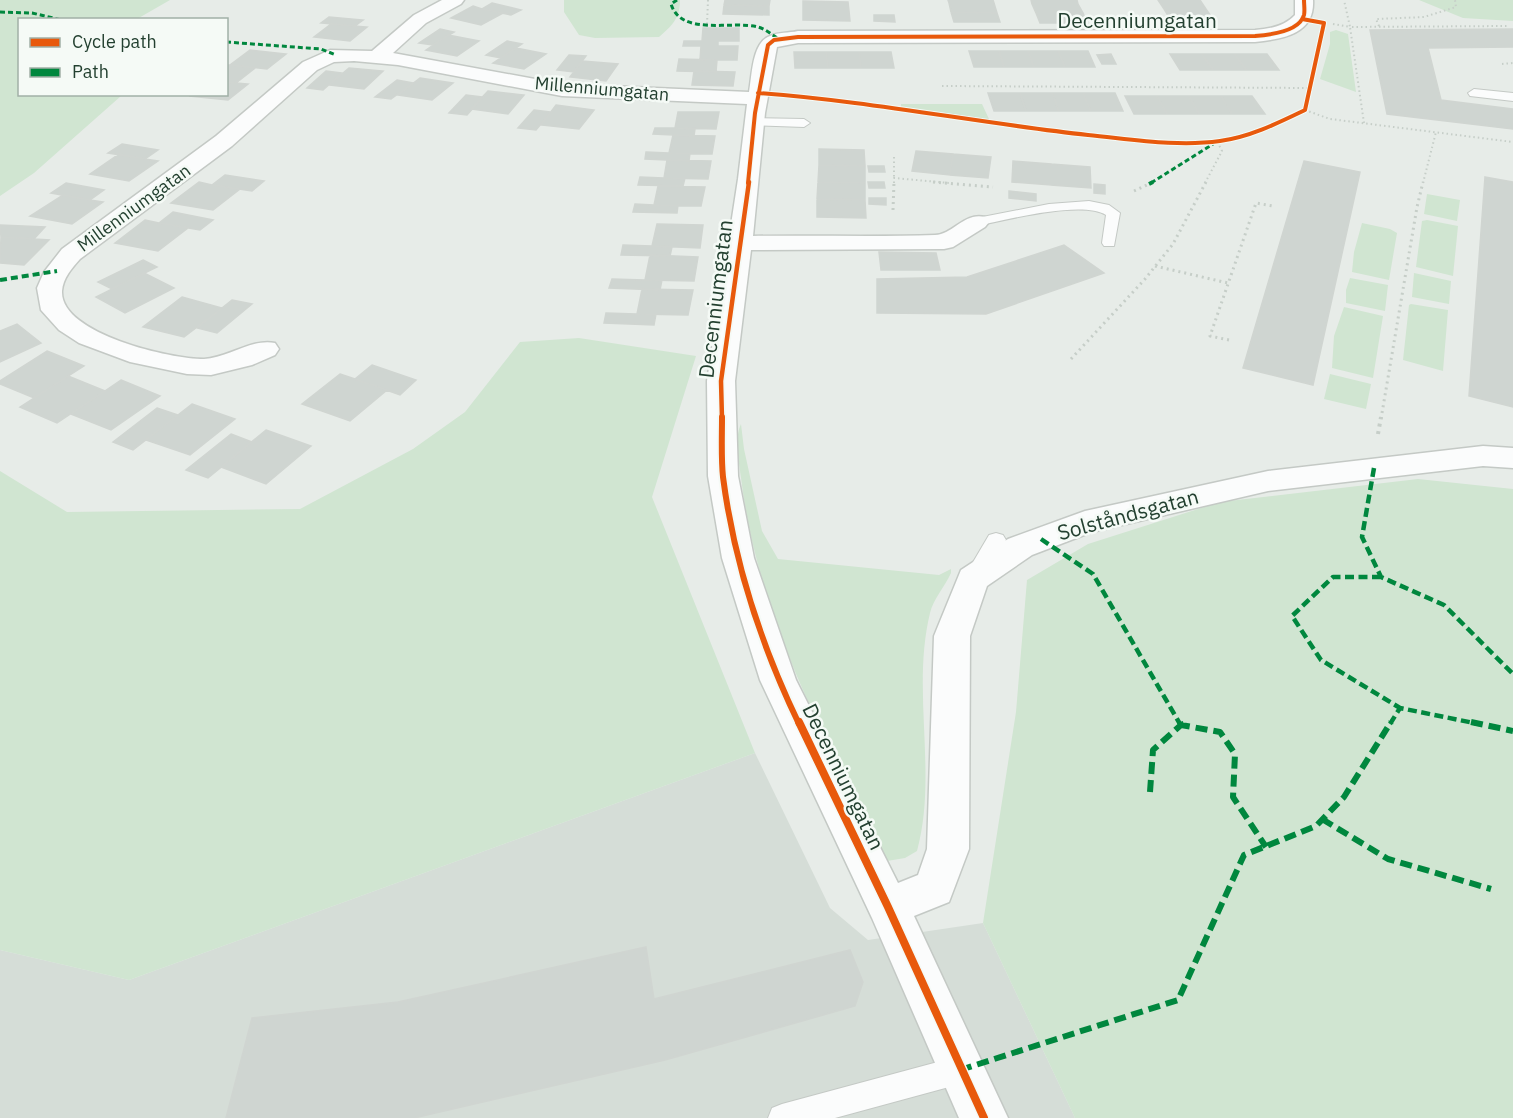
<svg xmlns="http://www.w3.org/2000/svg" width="1513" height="1118" font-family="'IBM Plex Sans',sans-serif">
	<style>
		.built { fill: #d5ddd7 }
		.green { fill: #d0e5d1 }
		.building { fill: #cfd5d1; stroke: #d0d5d1; stroke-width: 1.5 }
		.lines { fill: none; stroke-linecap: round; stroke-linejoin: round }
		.service-casing { stroke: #c4c9c5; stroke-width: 2 }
		.minor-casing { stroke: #c4c9c5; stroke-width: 3 }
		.path-far2 { stroke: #c6cec8; stroke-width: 2; stroke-dasharray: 1.5 3; stroke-linecap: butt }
		.path-far1 { stroke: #c6cec8; stroke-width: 3; stroke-dasharray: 2 4; stroke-linecap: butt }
		.path { stroke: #c6cec8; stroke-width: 4; stroke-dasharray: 3 4.5; stroke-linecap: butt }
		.service { fill: #fbfcfc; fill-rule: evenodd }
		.minor { fill: #fbfcfc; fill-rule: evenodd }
		.quiet-far3 { stroke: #00873e; stroke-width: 3; stroke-dasharray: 5 3; stroke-linecap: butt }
		.quiet-far2 { stroke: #00873e; stroke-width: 4; stroke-dasharray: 7 4; stroke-linecap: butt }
		.quiet-far1 { stroke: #00873e; stroke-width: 4.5; stroke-dasharray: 9 4.5; stroke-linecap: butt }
		.quiet { stroke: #00873e; stroke-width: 6; stroke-dasharray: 12 6; stroke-linecap: butt }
		.cycleway-far3-casing { stroke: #f5faf6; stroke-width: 6 }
		.cycleway-far2-casing { stroke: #f5faf6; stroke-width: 8 }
		.cycleway-far1-casing { stroke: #f5faf6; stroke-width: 10 }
		.cycleway-casing { stroke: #f5faf6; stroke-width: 11 }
		.cycleway-far3 { stroke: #e8590c; stroke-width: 4 }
		.cycleway-far2 { stroke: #e8590c; stroke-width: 4.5 }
		.cycleway-far1 { stroke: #e8590c; stroke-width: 6 }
		.cycleway { stroke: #e8590c; stroke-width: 8 }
		.labels { text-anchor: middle; stroke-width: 5; stroke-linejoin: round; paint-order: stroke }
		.far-street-label { font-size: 18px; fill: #234030; stroke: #f5faf6 }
		.street-label { font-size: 21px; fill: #234030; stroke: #f5faf6 }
	</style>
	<rect width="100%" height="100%" fill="#e7ece8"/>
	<path class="built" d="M755 753 830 908 868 940 983 923 1075 1118H0V950L129 980Z"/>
	<path class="green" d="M0 0H170L137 19 20 20V94L121 96 34 173 0 196Z
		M564 0H680C680 18 672 26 659 37L595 38 579 35 564 12Z
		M1419 0H1513V21L1463 18Z
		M1336 30 1348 34 1356 92 1320 79 1330 44V32Z
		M901 104H982L989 119 901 107Z
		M1427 194 1460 200 1457 221 1424 214Z
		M1427 220 1458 226 1453 276 1416 267 1422 221Z
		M1362 223 1390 229 1397 233 1389 280 1352 272 1354 252Z
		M1414 273 1451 281 1449 304 1412 297Z
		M1350 278 1388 285 1385 311 1346 303V290Z
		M1411 304 1448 310 1443 371 1403 360 1409 305Z
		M1344 307 1383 316 1373 378 1332 368 1334 336Z
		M579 338 696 356 652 497 755 753 129 980 0 950V471L67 512 300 509 413 449 465 412 520 342Z
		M1330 374 1371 384 1366 409 1324 399Z
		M741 424 744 449 762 531 778 559 939 575 951 569V573C945 586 933 600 930 613 911 691 938 774 917 851L905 858 887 861C824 737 758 618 741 478 739 462 734 438 741 424Z
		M1418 479 1513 489V1118H1075L983 923 1016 712 1027 580 1088 544 1220 502Z"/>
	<path class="building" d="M725 0H770L769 6 724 5Z
		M948 0H993L994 3H949Z
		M1031 0H1077L1078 4H1032Z
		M1158 0H1200L1206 9H1164Z
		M803 1 848 2 849 11H803Z
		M492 3 521 10 511 15 482 9Z
		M949 3H994L997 13 951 12Z
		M1032 4H1078L1083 13H1036Z
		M724 5 769 6V15L723 14Z
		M473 6 482 9 503 13 481 25 451 18Z
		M1164 9H1206L1215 22H1172Z
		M803 11H849L850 21 803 20Z
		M951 12 997 13 1000 22H954Z
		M1036 13H1083L1087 23H1040Z
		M874 15H894L895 22 874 21Z
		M329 17 363 20 355 26 321 23Z
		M331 24 367 27 350 41 314 37Z
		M703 28H739V41H702Z
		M440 29 454 32 433 45 419 43Z
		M1513 29V47L1428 48 1441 100 1513 109V129L1387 114 1370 30Z
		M448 35 479 41 457 56 426 50Z
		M507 41 522 44 501 58 486 55Z
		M684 41H718V46H683Z
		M701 46H738L737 60H700Z
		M516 48 546 54 524 69 493 63Z
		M250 50 286 54 267 69 230 65Z
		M969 51H999L1004 67H974Z
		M999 51H1028L1034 67H1004Z
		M1028 51H1058L1065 67H1034Z
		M1058 51H1088L1095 67H1065Z
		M794 52H826L828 68H795Z
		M826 52H859L861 68H828Z
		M859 52H891L894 68H861Z
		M1111 54 1116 64H1102L1097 55Z
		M1170 54H1202L1213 70H1180Z
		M1202 54H1235L1246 70H1213Z
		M1235 54H1267L1279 70H1246Z
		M569 55 586 56 574 72 557 70Z
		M679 59 717 60 716 72 677 71Z
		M582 61 618 64 606 81 570 77Z
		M226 65H230L255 68 236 83 226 82Z
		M349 68 383 71 364 89 329 85Z
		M326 71 342 73 323 90 307 88Z
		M694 71 735 72 733 86 692 85Z
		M420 78 453 83 432 100 398 95Z
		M397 80 413 83 391 99 375 97Z
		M226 82 248 84 228 100 189 96 226 94Z
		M488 91 524 95 508 114 471 109Z
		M988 93H1020L1026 111H994Z
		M1020 93H1052L1059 111H1026Z
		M1052 93H1083L1091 111H1059Z
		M1083 93H1115L1123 111H1091Z
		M466 95 483 97 467 115 449 113Z
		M1125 96H1157L1167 114H1134Z
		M1157 96H1189L1199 114H1167Z
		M1189 96H1221L1232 114H1199Z
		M1221 96H1252L1265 114H1232Z
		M556 105 594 110 579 129 541 125Z
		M534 110 551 112 536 130 518 128Z
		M678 112H719L716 129 675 128Z
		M655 128H675L695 129 694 136 653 134Z
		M673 135 715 136 712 154 669 153Z
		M122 144 158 150 145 159 108 153Z
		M819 149 864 150 865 166 819 165Z
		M916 151 953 154 950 175 912 171Z
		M646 152 669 153H690L689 161 645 159Z
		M119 154 145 159 158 161 129 181 90 174Z
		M953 154 991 157 988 178 950 175Z
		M667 160 711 161 708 179 664 178Z
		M1013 161 1051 164V185L1012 182Z
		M1304 161 1360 172 1313 385 1243 368Z
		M1051 164 1090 167 1091 188 1051 185Z
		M819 165 865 166V183L818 182Z
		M868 166H884L885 172H869Z
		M225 175 264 181 252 191 212 185Z
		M640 177 664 178H685L683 186 638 185Z
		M1485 177 1513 182V407L1469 396Z
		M199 182 212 185 240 189 213 210 171 203Z
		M818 182 865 183V200L817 199Z
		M868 182H884L885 188H869Z
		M66 183 104 190 90 200 51 193Z
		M1094 184 1105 185V194L1094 193Z
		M658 186 705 187 701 206 654 205Z
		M1009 191 1036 194V201L1009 198Z
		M63 195 90 200 103 202 72 224 30 216Z
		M869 198H886V205L869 204Z
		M817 199 865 200 866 218 817 217Z
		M635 204 654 205H678L677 213 633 212Z
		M173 212 213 220 200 230 159 223Z
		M145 220 159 223 188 228 158 251 115 243Z
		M657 224 703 225 700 248 652 246Z
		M0 225 45 227 34 239 1 237Z
		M1 237 34 239 49 240 24 265 0 263Z
		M623 245 652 246 672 247 670 256 621 255Z
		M1064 245 1104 273 986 314 877 313V279L967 277Z
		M879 252 936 253 940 270H881Z
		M650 255 698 257 694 281 645 280Z
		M143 260 157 267 112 289 98 282Z
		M144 273 174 288 125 313 96 297Z
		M612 279 645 280H662L660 290 609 288Z
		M642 289 693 290 688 315 637 314Z
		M182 297 222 308 184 337 143 327Z
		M232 300 252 304 217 333 197 328Z
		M606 313 637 314H656L654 325 604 323Z
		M17 324 41 343 0 362V331Z
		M47 351 84 366 34 398 0 384V381Z
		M372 365 416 380 400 395 355 379Z
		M340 374 355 379 387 390 350 421 302 404Z
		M68 376 105 391 57 423 20 407Z
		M121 380 160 396 111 430 71 414Z
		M192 404 235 419 190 455 146 440Z
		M157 408 178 415 133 450 113 442Z
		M266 430 311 446 266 484 221 467Z
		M231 434 252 442 208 478 186 470Z
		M646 947 654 999 850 950 863 982 855 1006 665 1060 414 1118H226L252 1018 398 1002Z"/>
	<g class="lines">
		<g class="service-casing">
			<path id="service" d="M1474 89 1513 93V101L1470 96 1468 93Z
				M754 118 804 119 810 123 804 127 750 125V119Z
				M1089 201 1109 205 1120 213 1114 246H1104L1102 243 1106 215C1082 200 1005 220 977 226L970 222 972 219 1049 204Z
				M996 533 1003 535 1006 540 983 579 976 581 969 579 966 574 969 569 989 535Z
				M960 1056 970 1060 974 1070 970 1080 960 1084 835 1118H768L772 1108 782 1104Z"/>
		</g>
		<g class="minor-casing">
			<path id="minor" d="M442 0H464L461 4 426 23 393 53 562 84 749 92C752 76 752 42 770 36 778 32 789 33 798 31L1255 30C1270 29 1285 26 1295 15V0H1313C1315 34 1283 39 1255 42L798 43 777 47 765 113 753 236C814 235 874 237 935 235 954 234 964 212 985 217L989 222 985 227 953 247 944 249 751 250 735 381 738 476 754 558 796 680 898 883 918 875 927 849 934 636 961 570 1008 539 1085 511 1268 471 1483 446 1513 448V468L1483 466 1268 491 1092 532 1032 555 987 586 970 636 969 849 949 902 914 916 1008 1118H959L872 918 760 680 722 558 708 476 707 381 738 179 747 104 562 96 398 65 354 61 334 62 317 70 232 146 80 259C72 268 63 278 62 291 60 334 171 359 204 359 228 358 252 338 275 343L279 349 275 355 252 365 211 375 187 374 130 362 79 343 59 330 41 310 37 288 44 272 62 249 216 136 303 62 330 50 372 51 414 15Z"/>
		</g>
		<path class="path-far2" d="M707 24 708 0
			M1333 24 1350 27 1344 0
			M1379 26 1376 19 1424 17 1456 7 1455 0
			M1502 64 1513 63
			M942 86 1309 88
			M1305 110 1330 119 1513 142
			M1364 123 1350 27 1507 26
			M894 157V178
			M894 183V178L949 183
			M1205 183 1222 151 1217 141
			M1423 183 1436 132"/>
		<path class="path-far1" d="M933 182 993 187
			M1134 191 1149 184
			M893 210 894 182
			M1155 266 1228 283
			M1229 340 1210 336 1256 203 1273 206
			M1071 359 1145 279 1173 244 1206 182
			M1381 419 1417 207 1423 182"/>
		<path class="path" d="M1378 434 1381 417"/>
		<use href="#service" class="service"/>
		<use href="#minor" class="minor"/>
		<path class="quiet-far3" d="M677 0 671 4C681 37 732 20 758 27 766 29 772 35 779 39
			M0 12 32 13 62 20
			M226 42 321 49 336 55
			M1151 183 1213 144"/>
		<path class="quiet-far2" d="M1149 184 1153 182
			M0 280 57 271"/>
		<path class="quiet-far1" d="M1374 468 1362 537 1381 577 1444 605 1513 674
			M1041 539 1093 574 1180 724
			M1381 577H1333L1292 616 1321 660 1400 708
			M1390 724 1400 708 1479 724"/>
		<path class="quiet" d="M1180 722 1181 725 1220 732 1235 754 1233 797 1266 847
			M1471 722 1513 731
			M1150 792 1153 750 1181 725
			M1322 819 1388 859 1491 889
			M960 1070 1178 1000 1244 855 1316 826 1344 797 1391 722"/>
		<g class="cycleway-far3-casing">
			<path id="cycleway-far3" d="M758 93C869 101 978 123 1088 135 1131 139 1177 147 1220 141 1250 137 1278 123 1305 110L1324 23 1302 19
				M748 183 755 113 768 45 774 40 798 37 1255 36C1269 35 1299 32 1304 15 1305 11 1304 5 1304 0"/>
		</g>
		<g class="cycleway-far2-casing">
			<path id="cycleway-far2" d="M722 419 721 381 749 182"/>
		</g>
		<g class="cycleway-far1-casing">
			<path id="cycleway-far1" d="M722 417C722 437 721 458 723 477 734 562 762 647 799 724"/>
		</g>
		<g class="cycleway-casing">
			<path id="cycleway" d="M799 722 888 907 984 1118"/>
		</g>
		<use href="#cycleway-far3" class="cycleway-far3"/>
		<use href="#cycleway-far2" class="cycleway-far2"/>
		<use href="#cycleway-far1" class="cycleway-far1"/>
		<use href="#cycleway" class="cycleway"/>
	</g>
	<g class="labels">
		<g class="far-street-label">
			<text transform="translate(602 89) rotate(5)" y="6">Millenniumgatan</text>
			<text transform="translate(134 208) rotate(-36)" y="6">Millenniumgatan</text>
		</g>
		<g class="street-label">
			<text x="1137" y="28">Decenniumgatan</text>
			<text transform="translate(716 299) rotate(-83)" y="7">Decenniumgatan</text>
			<text transform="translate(1128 515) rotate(-15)" y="7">Solståndsgatan</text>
			<text transform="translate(843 777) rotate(64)" y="7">Decenniumgatan</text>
		</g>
	</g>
	<rect x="18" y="18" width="210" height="78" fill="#f5faf6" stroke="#a1b0a7" stroke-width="1.5"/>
	<rect x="30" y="38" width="30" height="9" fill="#e8590c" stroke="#a1b0a7" stroke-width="1.5"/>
	<text x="72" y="48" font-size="18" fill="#234030">Cycle path</text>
	<rect x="30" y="68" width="30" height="9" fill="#00873e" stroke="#a1b0a7" stroke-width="1.5"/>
	<text x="72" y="78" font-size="18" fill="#234030">Path</text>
</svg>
